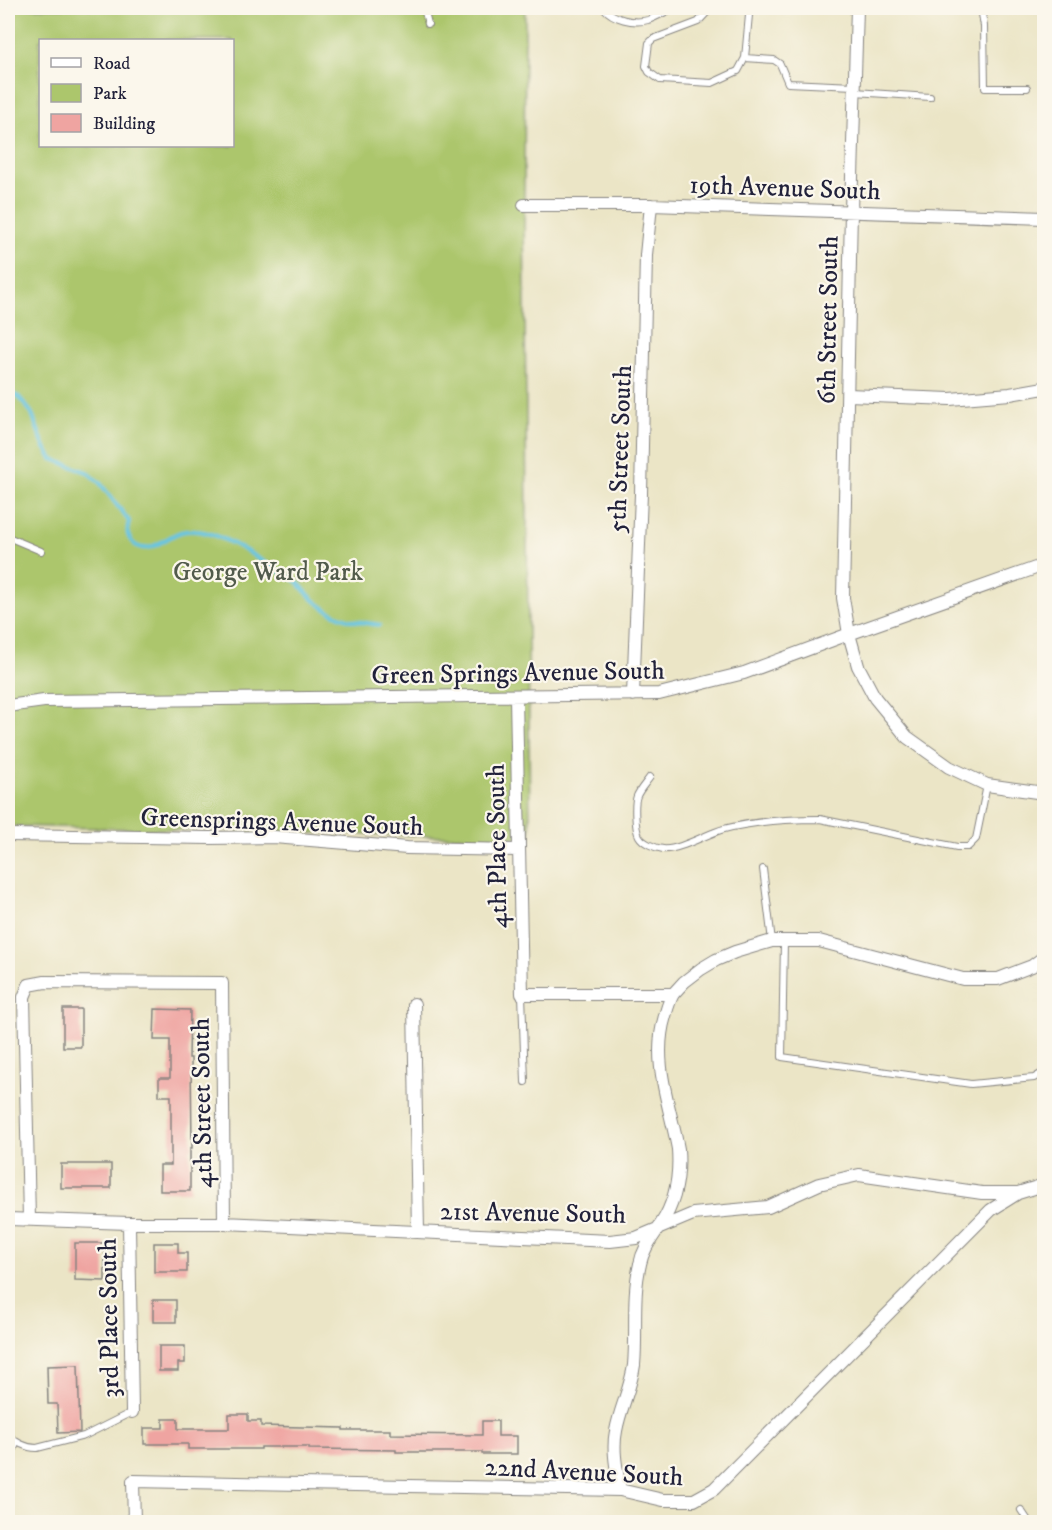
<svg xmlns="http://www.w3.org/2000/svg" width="1052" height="1530" font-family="'IM FELL DW Pica',serif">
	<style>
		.green { fill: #acc66c; stroke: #677454; stroke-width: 1.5; fill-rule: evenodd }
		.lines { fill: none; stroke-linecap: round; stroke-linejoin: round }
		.stream { stroke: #65c5e4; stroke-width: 4 }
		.building { fill: #efa4a1 }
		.lane-casing { stroke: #868480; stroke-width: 8 }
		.street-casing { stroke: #868480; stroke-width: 14 }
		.lane { stroke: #fff; stroke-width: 6 }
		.street { stroke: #fff; stroke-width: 12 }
		.labels { text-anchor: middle; stroke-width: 4.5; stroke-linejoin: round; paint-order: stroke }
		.street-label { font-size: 26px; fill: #22223b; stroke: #fbf7ec }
		.park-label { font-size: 26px; fill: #525b4c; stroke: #fbf7ec }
	</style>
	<rect width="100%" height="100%" fill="#fbf7ec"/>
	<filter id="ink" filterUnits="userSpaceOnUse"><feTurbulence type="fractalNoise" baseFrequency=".0167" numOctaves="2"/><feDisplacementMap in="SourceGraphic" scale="12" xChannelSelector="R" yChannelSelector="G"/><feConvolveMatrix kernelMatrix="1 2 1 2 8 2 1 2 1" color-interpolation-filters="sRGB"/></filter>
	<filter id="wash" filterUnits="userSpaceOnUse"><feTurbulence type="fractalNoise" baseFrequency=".008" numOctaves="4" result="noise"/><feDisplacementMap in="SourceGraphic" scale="24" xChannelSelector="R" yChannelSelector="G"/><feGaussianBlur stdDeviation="1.35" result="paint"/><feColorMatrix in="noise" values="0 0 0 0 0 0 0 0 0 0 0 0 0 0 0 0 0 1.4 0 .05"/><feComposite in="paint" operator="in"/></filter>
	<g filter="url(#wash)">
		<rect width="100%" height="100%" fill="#ebe5c6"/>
		<path class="green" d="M8 8H525L524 205 530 838 8 826ZM40 40H232V146H40Z"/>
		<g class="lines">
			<path class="stream" d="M8 392 19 397 31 412 44 446 52 459 87 472 100 483 129 521C127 529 126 535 132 542 147 559 166 536 181 532 189 530 200 531 208 533 233 541 255 557 277 570 283 574 291 577 297 582 300 584 303 589 306 592 314 601 325 609 335 614 349 621 365 623 380 625"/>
		</g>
		<g id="blocks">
			<path class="building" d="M63 1009H81V1047H63Z
				M155 1009 190 1010 189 1058H191L192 1148H190V1191H160V1165H171V1096H159V1078H170V1040H154Z
				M61 1164H111V1188H61Z
				M75 1243H105V1281L75 1280Z
				M154 1243H178V1253H187V1272H154Z
				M153 1300H176V1322H153Z
				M159 1346H185V1363H178V1371H159Z
				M78 1365 80 1432 58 1433 57 1404H48L47 1366Z
				M229 1414H248V1421H261V1426L343 1428V1430H390V1434L482 1435V1421H498V1436H517V1454H482V1452H396V1450L309 1449V1447H261V1449H188V1444H144V1428H163V1419H178V1429H229Z"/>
		</g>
	</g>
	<g filter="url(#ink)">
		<use href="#blocks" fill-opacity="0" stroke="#868480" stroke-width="1.5"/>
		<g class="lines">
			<g class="lane-casing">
				<path id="lane" d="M424 8 428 24
					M604 8C613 19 633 24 648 20 657 17 666 11 674 8
					M711 8 698 22 653 39 649 43 646 66 649 72 660 80 712 83 738 71 745 58 774 60 780 64 788 83 854 86
					M981 8 984 26 985 88H1027
					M745 58 749 15 748 8
					M855 92 930 97
					M8 537 41 551
					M650 777C646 783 640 789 637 796 634 803 635 829 639 836 643 843 655 848 663 849 678 851 708 833 724 829 755 821 788 819 820 819L957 847H968L976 839 987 785
					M763 869 772 941
					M784 941 782 1057 971 1084 1034 1078 1044 1072
					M522 994 525 1082
					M8 1435C15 1442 26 1448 37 1448L84 1436 132 1412
					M8 1461 17 1442
					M1021 1510 1029 1522"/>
			</g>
			<g class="street-casing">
				<path id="street" d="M857 8 851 211 843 598 849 634 858 666 875 698 907 737 949 767 987 785 1044 793
					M524 205H651L1044 218
					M848 395 950 399 1010 394 1044 388
					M633 695 641 494 646 255 651 205
					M516 697 522 994H673L684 982 701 969 716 960 735 952 772 941H819L963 979H998L1032 966 1044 957
					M8 706 44 701 659 694 744 673 849 634 1044 565
					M8 835 209 838 274 837 407 848 519 850
					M414 1004 418 1232
					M8 1219 129 1223H224L610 1241 636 1238 693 1214 768 1207 819 1184 859 1175 982 1193H1018L1044 1185
					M29 1219 24 997 29 985 45 982 222 983 224 1223
					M129 1223 132 1412
					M620 1490C617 1471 612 1450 616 1431 620 1408 631 1388 634 1365 637 1331 632 1297 640 1264 643 1248 653 1237 661 1224 676 1201 680 1176 678 1149 670 1104 651 1062 665 1016 667 1009 669 1001 673 994
					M134 1522 133 1481 620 1490 663 1500H694L714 1489 991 1210 1018 1193"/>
			</g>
			<use href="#lane" class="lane"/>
			<use href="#street" class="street"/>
		</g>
	</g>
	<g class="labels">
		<g class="street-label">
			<text transform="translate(785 187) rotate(2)" y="9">19th Avenue South</text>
			<text transform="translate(827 320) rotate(-89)" y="9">6th Street South</text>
			<text transform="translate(619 449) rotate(-88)" y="9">5th Street South</text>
			<text transform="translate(518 672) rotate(-1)" y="9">Green Springs Avenue South</text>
			<text transform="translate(282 821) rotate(2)" y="9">Greensprings Avenue South</text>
			<text transform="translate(496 846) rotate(-91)" y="9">4th Place South</text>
			<text transform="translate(201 1103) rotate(-91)" y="9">4th Street South</text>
			<text transform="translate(533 1212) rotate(1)" y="9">21st Avenue South</text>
			<text transform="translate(108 1318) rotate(-91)" y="9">3rd Place South</text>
			<text transform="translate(584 1471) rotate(3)" y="9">22nd Avenue South</text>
		</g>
		<g class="park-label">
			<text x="268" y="580">George Ward Park</text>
		</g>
	</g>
	<rect width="1052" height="1530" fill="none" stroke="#fbf7ec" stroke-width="30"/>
	<rect x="39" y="39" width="195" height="108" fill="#fbf7ec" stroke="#a4a2a5" stroke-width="1.5"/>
	<rect x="51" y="58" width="30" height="9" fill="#ffffff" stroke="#a4a2a5" stroke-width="1.5"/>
	<text x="93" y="69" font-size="18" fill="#22223b">Road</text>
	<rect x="51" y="84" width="30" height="18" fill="#acc66c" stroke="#a4a2a5" stroke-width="1.5"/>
	<text x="93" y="99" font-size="18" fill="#22223b">Park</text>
	<rect x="51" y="114" width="30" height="18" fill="#efa4a1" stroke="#a4a2a5" stroke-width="1.5"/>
	<text x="93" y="129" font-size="18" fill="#22223b">Building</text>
</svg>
